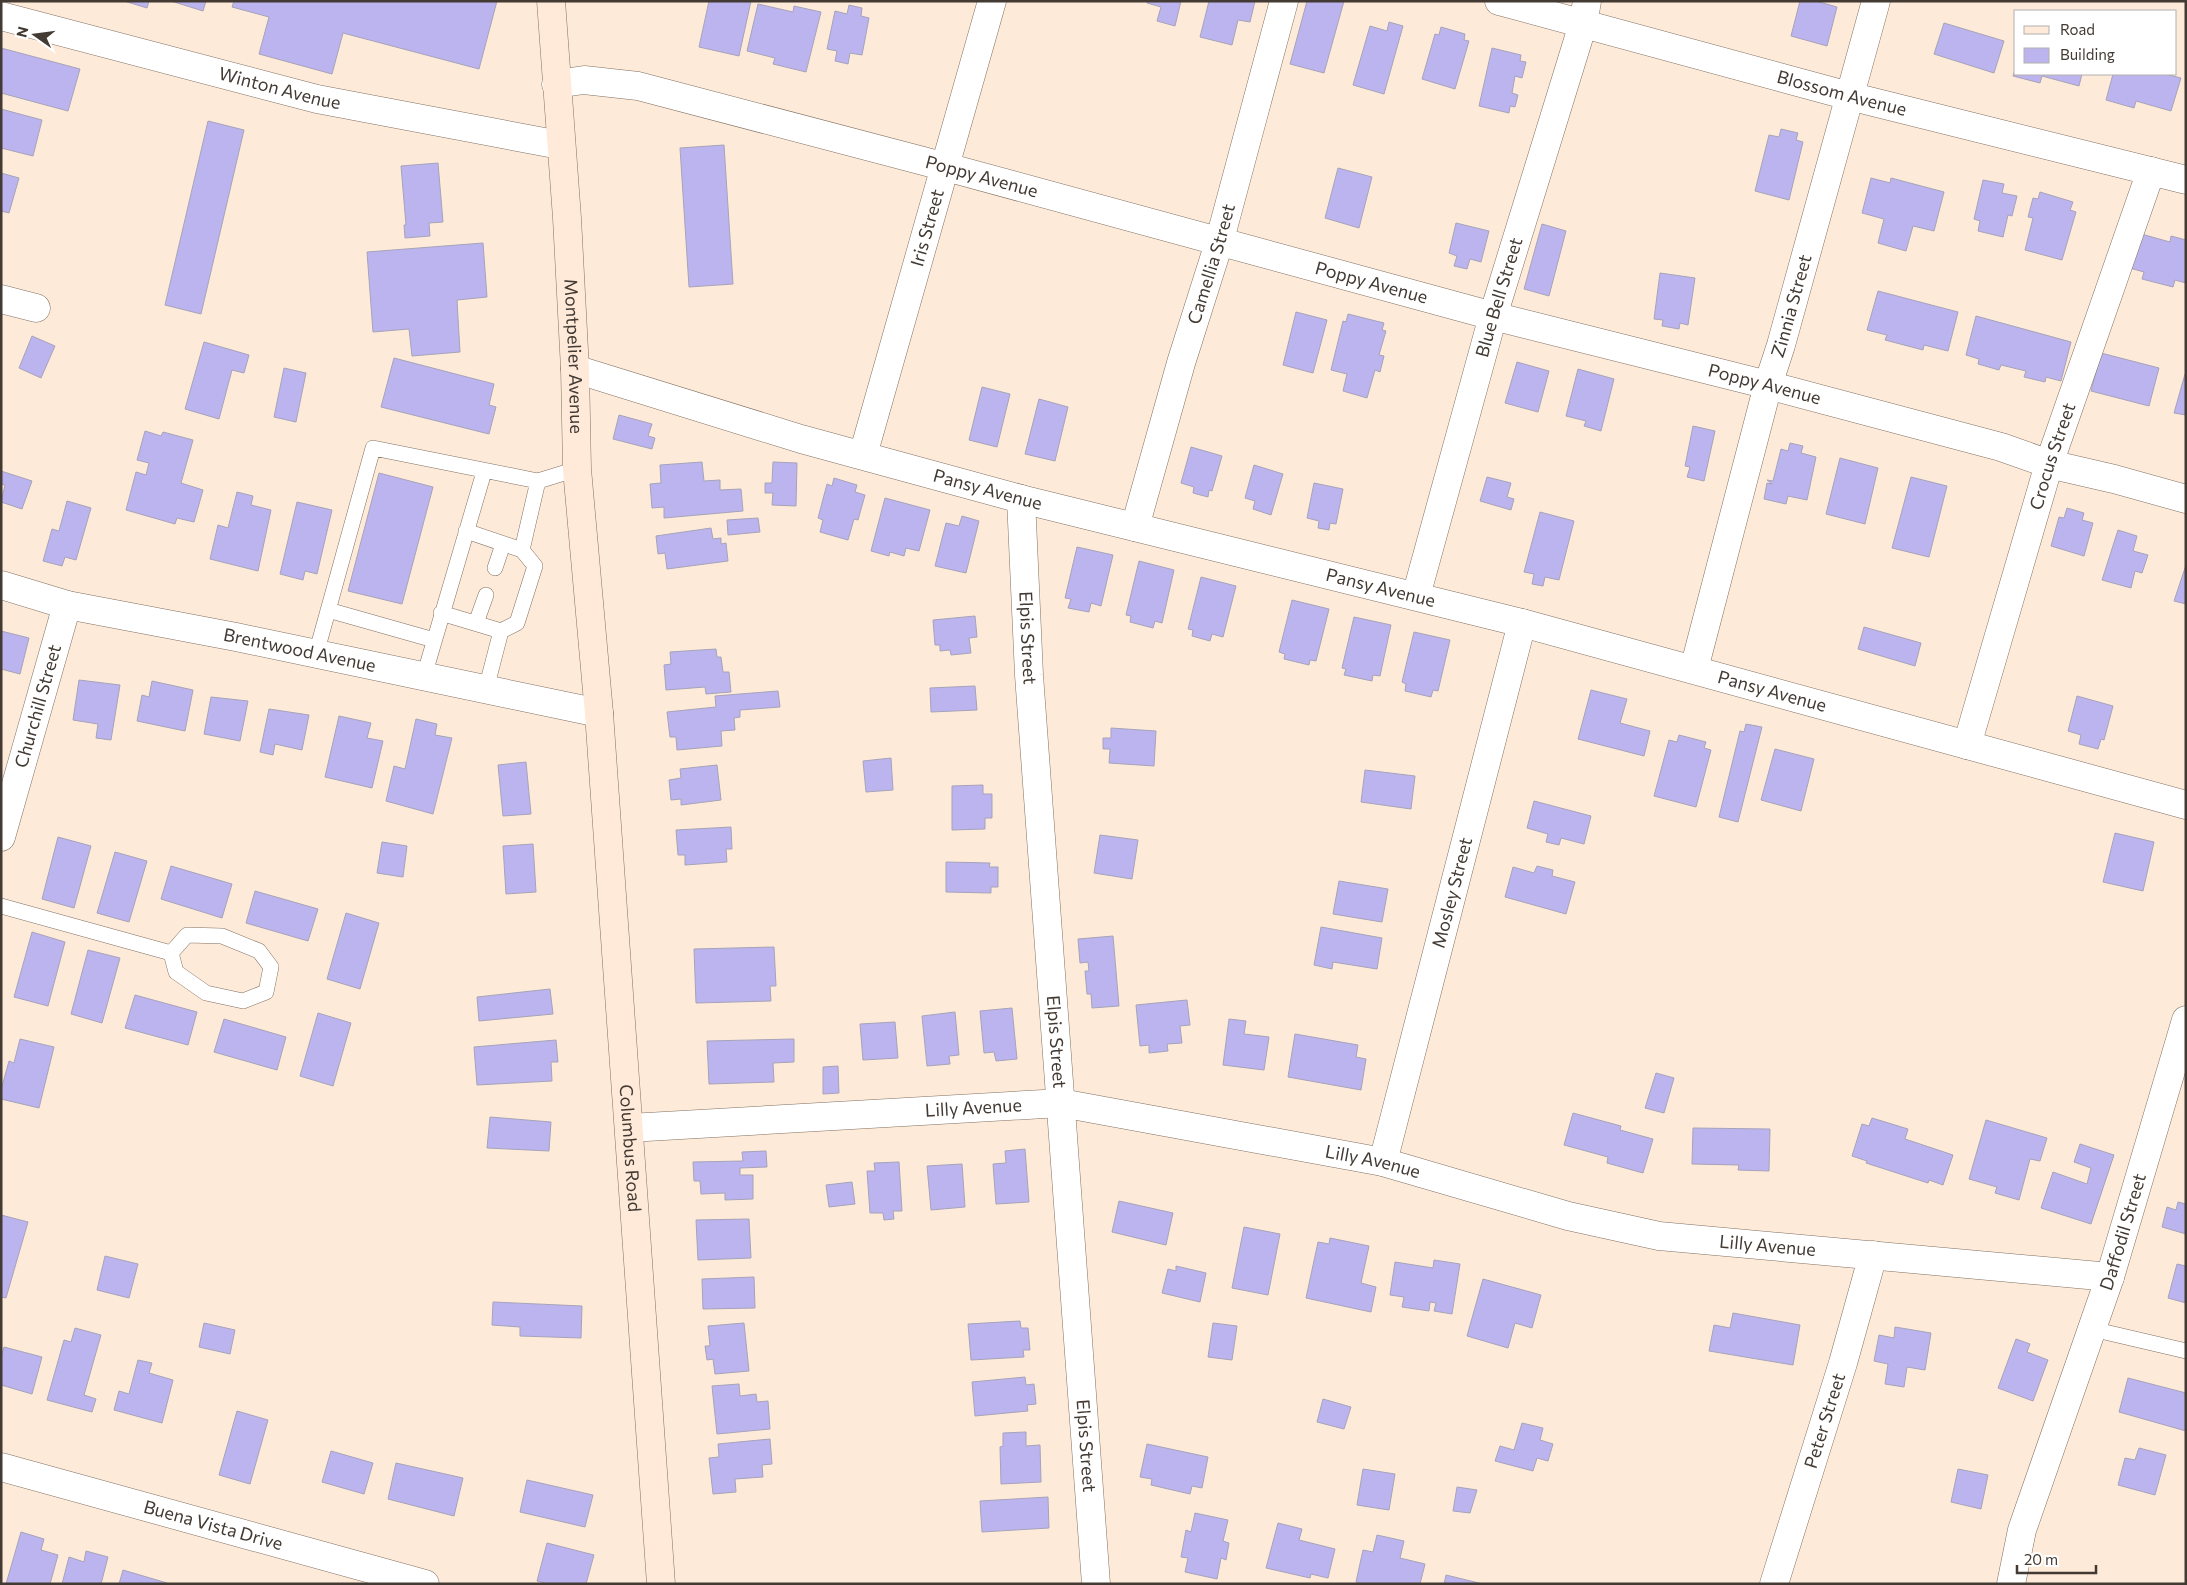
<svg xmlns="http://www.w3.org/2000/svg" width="2187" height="1585" font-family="Commissioner,sans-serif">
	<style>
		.building { fill: #bcb4ef; stroke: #a6a3b9 }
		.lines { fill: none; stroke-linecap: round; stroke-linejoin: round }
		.lane-casing { stroke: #827162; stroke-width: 16 }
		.street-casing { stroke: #827162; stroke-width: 29 }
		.secondary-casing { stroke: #827162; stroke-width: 29 }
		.lane { stroke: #fff; stroke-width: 15 }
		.street { stroke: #fff; stroke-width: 28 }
		.secondary { stroke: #ffeada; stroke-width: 28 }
		.labels { text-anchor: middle; stroke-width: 4; stroke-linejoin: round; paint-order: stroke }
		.street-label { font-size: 18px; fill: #423a33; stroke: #fff }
	</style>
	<rect width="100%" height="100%" fill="#fdead9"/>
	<path class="building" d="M124 1H149L147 8Z
		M171 1H206L203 11Z
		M234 1H497L479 69 343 33 332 74 259 54 269 17 232 7Z
		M709 1H751L739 56 699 47Z
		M1148 1H1181L1175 26 1157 21 1161 7 1147 3Z
		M1209 1H1255L1250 22 1238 20 1232 45 1200 37Z
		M1307 1H1344L1324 73 1290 64Z
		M1800 1H1816L1837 7 1827 46 1791 36Z
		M758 4 793 12 794 6 821 12 806 72 773 64 775 58 747 51Z
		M849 5 862 8 861 16 869 18 862 55 850 53 848 64 835 61 837 51 827 49 835 11 847 14Z
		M1389 22 1403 26 1384 94 1353 85 1370 26 1387 31Z
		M1944 23 2004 41 1994 73 1934 54Z
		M1441 27 1465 34 1464 40 1469 41 1455 89 1422 79 1435 34 1439 35Z
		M1 48 80 69 68 111 1 93Z
		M1492 48 1521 55 1520 61 1526 62 1522 78 1515 76 1512 93 1518 95 1515 107 1510 106 1509 113 1479 106Z
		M2016 67V74H2082L2079 86 2042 76 2040 83 2013 76Z
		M2113 74H2165L2181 78 2171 111 2136 101 2134 108 2106 100Z
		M1 109 42 120 33 156 1 148Z
		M208 121 244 130 201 314 165 305Z
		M1781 129 1798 133 1796 140 1803 142 1789 200 1755 191 1769 135 1779 137Z
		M724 145 733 284 689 287 680 148Z
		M438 163 443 222 429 223 430 236 405 238 404 225H406L401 166Z
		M1338 168 1372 177 1359 228 1325 218Z
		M1 173 19 178 9 213 1 211Z
		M1871 178 1890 183 1891 178 1944 192 1934 231 1913 226 1906 251 1878 243 1884 219 1862 213Z
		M1983 180 2004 184 2002 193 2017 196 2012 216 2008 215 2003 237 1978 231 1980 221 1974 219Z
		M2040 192 2073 202 2070 210 2076 212 2062 260 2025 250 2033 218 2028 217 2033 198 2038 199Z
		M1456 223 1489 231 1481 262 1470 259 1467 269 1454 266 1457 256 1449 253Z
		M1542 224 1566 231 1549 296 1524 289Z
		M2134 232 2170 242 2171 236 2186 240V283L2175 280 2173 287 2142 279 2144 272 2126 267Z
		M483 243 487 297 457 300 460 352 412 356 409 329 373 332 367 252Z
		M1660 273 1695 278 1688 325 1680 323 1679 329 1662 326 1663 320 1654 319Z
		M1878 291 1958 312 1948 351 1924 345 1923 350 1885 340 1887 335 1867 330Z
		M1296 312 1327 320 1313 373 1283 365Z
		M1348 314 1384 323 1382 330 1386 331 1379 355 1384 356 1380 372 1375 370 1367 398 1343 391 1347 374 1331 370 1343 321 1346 322Z
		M1976 316 2071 342 2061 381 2046 377 2045 382 2024 377 2026 371 2001 365 1999 370 1978 364 1979 359 1966 355Z
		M32 336 55 346 41 378 19 368Z
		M204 342 249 355 244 373 232 370 219 419 185 409Z
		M2101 353 2159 368 2149 406 2091 391Z
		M394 358 494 384 489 405 496 407 489 434 381 407Z
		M1517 362 1549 371 1538 412 1505 403Z
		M284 368 306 373 296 422 274 417Z
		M1578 369 1614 379 1601 431 1584 426 1586 421 1566 416Z
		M2185 374 2186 375V415L2174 413Z
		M982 387 1010 394 997 447 969 440Z
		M1039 399 1068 407 1055 461 1025 454Z
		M619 415 652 424 648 436 655 438 652 449 613 439Z
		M1693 426 1715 431 1704 481 1687 477 1690 467 1685 466Z
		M145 431 161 436 163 432 193 440 181 483 203 490 194 522 177 518 175 524 126 510 136 472 146 475 149 463 137 460Z
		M1790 443 1803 446 1801 453 1816 457 1807 500 1788 496 1786 504 1764 499 1767 483 1772 484 1767 480 1773 481 1781 449 1788 451Z
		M1191 447 1222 456 1212 491 1209 490 1208 497 1193 493 1194 487 1181 483Z
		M1840 458 1878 468 1865 524 1826 514Z
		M702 462 704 481 720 480V490L741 489 743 511 664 518V507L652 508 650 484 661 483 660 465Z
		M773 462 797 463 796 506 772 505 773 493H765V483H772Z
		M1254 465 1283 474 1271 515 1253 509 1255 501 1245 498Z
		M1 471 32 481 22 509 1 502 5 485 1 484Z
		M379 473 433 487 402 604 348 591Z
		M1487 477 1511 483 1507 497 1514 499 1511 510 1480 501Z
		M1911 477 1947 486 1929 557 1892 548Z
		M834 478 857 485 855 492 865 495 858 520 854 519 848 540 820 532 823 520 818 518 827 484 832 486Z
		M1314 483 1343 489 1336 524 1330 523 1329 530 1318 528 1319 521 1307 518Z
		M237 492 253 496 251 505 271 510 258 571 210 559 218 525 228 528Z
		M885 498 930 510 919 551 906 548 904 556 890 552 889 556 871 551Z
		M67 501 91 508 76 560 65 557 62 566 43 561 52 529 59 531Z
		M297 502 332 510 317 574 305 571 303 580 280 574Z
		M2067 508 2084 513 2082 520 2093 523 2084 556 2051 546 2059 517 2064 518Z
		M1540 512 1574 521 1559 580 1545 577 1543 586 1532 584 1534 574 1524 572Z
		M962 516 979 521 966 573 935 566 946 523 959 526Z
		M758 518 760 532 728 535 727 520Z
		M711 528 713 539 721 538V544L726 543 728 561 667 569 665 553 658 554 656 536Z
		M2118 530 2137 536 2133 551 2148 555 2142 573 2135 571 2131 588 2102 580Z
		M1077 547 1113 555 1101 606 1091 603 1089 612 1068 608 1071 599 1065 598Z
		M1139 561 1174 570 1162 623 1155 621 1153 628 1130 622 1131 616 1126 615Z
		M2186 565V604L2174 601Z
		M1201 577 1236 586 1223 637 1212 634 1210 641 1192 636 1193 630 1188 629Z
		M1292 600 1329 609 1316 661 1310 660 1309 665 1284 659 1285 654 1279 652Z
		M975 616 977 637 969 638 971 653 951 655 950 650 940 651V645H935L933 620Z
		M1354 617 1391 625 1380 676 1373 675 1372 681 1344 675 1346 669 1342 668Z
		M1864 627 1921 643 1915 666 1858 649Z
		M1 631 29 638 20 674 1 669Z
		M1414 632 1450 640 1438 691 1433 690 1431 697 1405 691 1406 684 1402 682Z
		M716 649 717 657H721L723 672H729L731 692 706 694 705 687 666 690 664 665 671 664 670 652Z
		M79 680 120 685 111 740 96 738 98 724 73 720Z
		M152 681 193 690 185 731 137 721 142 695 149 697Z
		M975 686 977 710 931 712 930 688Z
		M1591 690 1627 699 1620 723 1650 731 1644 756 1578 739Z
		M778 691 780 707 740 710V717L734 718 735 730 721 731 722 746 677 750 676 737H670L667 712 716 707 715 696Z
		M2077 696 2113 706 2104 740 2101 739 2098 749 2079 744 2081 735 2068 731Z
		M211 697 248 701 240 741 204 734Z
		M269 709 309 715 302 750 275 744 273 755 260 752Z
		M339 716 371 723 367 738 383 741 372 788 325 777Z
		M416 719 437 724 435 735 452 738 433 814 386 801 394 766 405 769Z
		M1746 724 1762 727 1738 822 1719 817 1740 731 1744 732Z
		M1111 728 1156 731 1154 766 1109 763 1110 749H1103V738H1111Z
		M1679 735 1706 742 1704 748 1711 750 1696 807 1654 796 1669 740 1677 742Z
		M1775 749 1814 759 1801 811 1761 800Z
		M891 758 893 790 866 792 863 761Z
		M526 762 531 814 503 816 498 765Z
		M717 765 721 800 681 805V799L671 800 669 780 681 778 680 769Z
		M1365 770 1415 776 1411 809 1361 802Z
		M983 785V794H992V818H985V829L952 830V786Z
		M1534 801 1591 816 1584 844 1561 838 1559 845 1546 842 1548 834 1527 828Z
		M731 827 732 849H726L727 862 685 865V855H678L676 830Z
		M2115 833 2154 842 2143 891 2103 882Z
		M1100 835 1138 840 1132 879 1094 873Z
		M58 837 91 846 74 908 42 899Z
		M382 842 407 846 403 877 377 873Z
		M533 844 536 892 506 894 503 846Z
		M115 852 147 861 129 922 97 913Z
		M946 862 990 863 989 867H998V887H991V893L946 892Z
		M171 866 232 884 222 918 161 899Z
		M1537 866 1553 870 1552 876 1575 882 1566 914 1505 897 1513 867 1534 873Z
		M1339 881 1388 889 1382 922 1333 914Z
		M255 891 318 909 308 941 246 923Z
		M346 913 379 923 360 989 327 979Z
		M1321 927 1382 938 1377 969 1333 962 1332 969 1314 965Z
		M32 932 65 942 48 1006 14 997Z
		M1113 936 1119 1006 1092 1008 1091 994H1087L1085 971H1089L1088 962 1080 963 1078 939Z
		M774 947 776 986H770L771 1001 696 1003 694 949Z
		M88 950 120 958 102 1023 71 1014Z
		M550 989 553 1014 479 1021 477 997Z
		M135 995 197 1012 188 1045 125 1028Z
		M1187 1000 1190 1025 1180 1026 1182 1043 1167 1044 1168 1051 1149 1053V1045L1140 1046 1136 1005Z
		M1012 1008 1017 1059 996 1061 994 1052 984 1053 980 1011Z
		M955 1012 959 1055 949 1056 950 1064 927 1066 922 1016Z
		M318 1013 351 1023 333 1086 300 1076Z
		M224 1019 286 1037 277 1070 214 1052Z
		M1229 1019 1246 1021 1244 1034 1269 1037 1264 1070 1223 1065Z
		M895 1022 898 1058 863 1060 860 1024Z
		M1295 1034 1358 1045 1356 1057 1366 1059 1361 1090 1288 1077Z
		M20 1039 54 1047 39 1108 1 1099V1090L9 1061 14 1063Z
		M794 1039V1062L773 1063 774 1082 709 1084 707 1041Z
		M556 1040 558 1062H551L552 1081 477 1085 474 1047Z
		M838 1066 839 1093 823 1094V1067Z
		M1656 1073 1674 1078 1664 1113 1645 1108Z
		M1573 1113 1621 1126 1620 1130 1653 1139 1643 1173 1607 1163 1608 1157 1564 1145Z
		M490 1117 551 1122 549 1151 487 1148Z
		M1872 1118 1908 1129 1905 1139 1953 1155 1943 1185 1929 1180 1928 1183 1866 1163 1867 1161 1852 1156 1862 1124 1869 1126Z
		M1986 1120 2047 1138 2040 1161 2030 1159 2019 1200 1995 1193 1997 1187 1969 1179Z
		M1693 1128 1770 1129 1769 1171 1738 1170 1739 1165 1692 1164Z
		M2080 1144 2114 1155 2091 1224 2041 1208 2053 1172 2087 1184 2091 1168 2074 1162Z
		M1025 1149 1029 1202 996 1204 993 1164 1006 1163 1005 1151Z
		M766 1151 767 1167 740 1168V1175H753V1199L725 1200V1193L701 1194 700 1181H694L693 1162 743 1161 742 1152Z
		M899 1162 902 1211H893L894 1219 884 1220 883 1213H870L867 1171H875L874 1163Z
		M962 1164 965 1207 931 1210 927 1166Z
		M852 1182 855 1204 829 1207 826 1185Z
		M1119 1201 1173 1213 1166 1245 1112 1232Z
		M2178 1202 2186 1204V1234L2162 1227 2167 1207 2176 1210Z
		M1 1215 28 1222 6 1298 1 1297Z
		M749 1219 751 1258 698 1260 696 1220Z
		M1244 1227 1280 1234 1268 1295 1232 1288Z
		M1330 1238 1369 1246 1361 1283 1376 1287 1371 1312 1306 1298 1318 1242 1329 1244Z
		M105 1256 138 1264 129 1298 97 1290Z
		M1434 1260 1460 1264 1452 1314 1434 1311 1436 1303 1430 1302 1429 1311 1402 1307 1404 1297 1390 1295 1395 1262 1433 1268Z
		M2177 1264 2186 1266V1303L2168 1298Z
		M1176 1266 1206 1273 1200 1302 1162 1293 1168 1269 1176 1271Z
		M754 1277 755 1308 703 1309 702 1279Z
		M1483 1279 1541 1295 1532 1328 1515 1323 1508 1348 1467 1336Z
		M493 1302 582 1306 581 1338 520 1336V1327L492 1325Z
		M1733 1313 1800 1325 1793 1365 1709 1351 1714 1325 1730 1328Z
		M1020 1321 1021 1328H1028L1030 1350H1023L1024 1357 971 1360 968 1324Z
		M204 1323 235 1330 230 1354 199 1347Z
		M744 1323 749 1371 715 1374 713 1359 707 1360 705 1346H710L708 1326Z
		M1213 1323 1237 1326 1232 1360 1208 1357Z
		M1895 1327 1931 1333 1925 1370 1907 1367 1904 1387 1885 1384 1888 1364 1874 1361 1879 1335 1894 1338Z
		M75 1328 101 1335 84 1395 96 1399 92 1412 47 1400 64 1340 71 1342Z
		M2016 1339 2030 1344 2027 1352 2048 1360 2033 1401 1998 1388Z
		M4 1347 42 1357 32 1394 1 1385V1357Z
		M138 1360 152 1363 149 1373 173 1380 162 1423 114 1410 119 1391 129 1394Z
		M1025 1377 1026 1385 1034 1384 1036 1404 1027 1405 1028 1411 975 1416 972 1382Z
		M2128 1378 2186 1393V1431L2119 1412Z
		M739 1384 740 1396 756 1394 757 1402 768 1401 770 1429 717 1434 712 1386Z
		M1323 1399 1351 1407 1344 1429 1317 1422Z
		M237 1411 268 1420 250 1484 219 1475Z
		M1522 1423 1543 1428 1540 1440 1553 1444 1548 1461 1537 1458 1533 1471 1495 1461 1500 1446 1514 1450Z
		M1026 1432V1446L1040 1445 1041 1482 1001 1484 1000 1447 1003 1446V1433Z
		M770 1439 772 1464 762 1465 763 1477 735 1479 736 1492 713 1494 709 1458 719 1457 718 1444Z
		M1147 1444 1208 1457 1202 1488 1192 1486 1190 1494 1151 1485 1152 1479 1140 1477Z
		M2139 1448 2166 1455 2155 1495 2118 1485 2125 1458 2135 1460Z
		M331 1451 373 1463 364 1494 322 1482Z
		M396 1463 463 1478 454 1516 388 1499Z
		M1363 1469 1395 1474 1389 1510 1357 1505Z
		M1958 1469 1988 1475 1981 1509 1951 1502Z
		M527 1480 593 1495 585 1527 520 1512Z
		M1457 1487 1477 1490 1470 1513 1453 1511Z
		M1048 1497 1049 1528 982 1532 980 1501Z
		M1195 1513 1228 1520 1223 1541 1229 1543 1226 1560 1221 1558 1217 1579 1185 1572 1188 1558 1181 1557 1186 1530 1191 1532Z
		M1278 1523 1302 1529 1299 1540 1335 1549 1328 1578 1311 1574 1310 1578 1266 1568Z
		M21 1532 44 1539 41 1550 58 1555 50 1584H6Z
		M1377 1535 1404 1541 1400 1558 1425 1564 1420 1584H1364L1356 1582 1363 1550 1373 1552Z
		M547 1543 594 1555 586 1584H548L537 1581Z
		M86 1551 108 1557 101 1584H62L69 1557 84 1562Z
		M123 1570 167 1583 166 1584H119Z
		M1446 1575 1483 1584H1444Z"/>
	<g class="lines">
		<g class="lane-casing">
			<path id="lane" d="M466 531 522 550 535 566 517 623 501 631 486 689
				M522 550 538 481
				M495 568 503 544
				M328 610 434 640
				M441 613 501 631
				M476 623 486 595
				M316 654 373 448 538 481 577 469
				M424 676 484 472
				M1 906 171 953
				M187 935 222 936 259 951 271 967 266 992 243 1001 206 993 176 972 171 953Z
				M2092 1329 2186 1351"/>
		</g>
		<g class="street-casing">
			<g id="street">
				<path id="s1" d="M1499 1 1849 96 2186 180"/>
				<path id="s2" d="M1 16 317 99 560 145"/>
				<path id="s3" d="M556 84 584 80 638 86 946 167 1493 316 1768 385 2001 447 2049 464 2114 479 2186 499"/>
				<path d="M1 299 36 308"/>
				<path id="s4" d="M575 369 801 439 1021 499 1522 623 2186 805"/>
				<path id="s5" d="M863 455 992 1"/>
				<path id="s6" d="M1021 499 1029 675 1096 1584"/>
				<path id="s7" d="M1135 527 1181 363 1219 243 1284 1"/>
				<path id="s8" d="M1 585 67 605 236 637 599 713"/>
				<path id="s9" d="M1416 596 1493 316 1583 24 1587 1"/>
				<path id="s10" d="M1694 669 1768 385 1781 345 1876 1"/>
				<path id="s11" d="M1967 745 2049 464 2151 171"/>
				<path id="s12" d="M1 837 67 605"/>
				<path id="s13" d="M629 1128 1061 1103 1383 1162 1568 1216 1659 1236 2110 1277"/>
				<path id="s14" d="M1383 1162 1522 623"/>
				<path id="s15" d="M1 1467 425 1584"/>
				<path id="s16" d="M1774 1584 1843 1363 1873 1255"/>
				<path id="s17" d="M2011 1584 2022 1530 2110 1277 2186 1020"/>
			</g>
		</g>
		<g class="secondary-casing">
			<g id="secondary">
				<path id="s18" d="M551 1 567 218 575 369 577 469 599 713 661 1584"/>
			</g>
		</g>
		<use href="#lane" class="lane"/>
		<use href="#street" class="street"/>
		<use href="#secondary" class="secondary"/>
	</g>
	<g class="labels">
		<g class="street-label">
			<text dy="6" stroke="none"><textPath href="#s2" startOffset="288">Winton Avenue</textPath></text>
			<text dy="6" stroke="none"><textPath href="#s1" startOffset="355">Blossom Avenue</textPath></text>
			<text dy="6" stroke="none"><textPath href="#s3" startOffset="438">Poppy Avenue</textPath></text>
			<text dy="6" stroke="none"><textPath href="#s5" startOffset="236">Iris Street</textPath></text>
			<text dy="6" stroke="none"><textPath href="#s7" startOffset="274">Camellia Street</textPath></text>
			<text dy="6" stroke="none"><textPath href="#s3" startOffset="842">Poppy Avenue</textPath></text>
			<text dy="6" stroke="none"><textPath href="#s9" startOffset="310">Blue Bell Street</textPath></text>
			<text dy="6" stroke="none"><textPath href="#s10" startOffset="376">Zinnia Street</textPath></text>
			<text dy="6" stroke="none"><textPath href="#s18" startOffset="356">Montpelier Avenue</textPath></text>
			<text dy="6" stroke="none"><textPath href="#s3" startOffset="1248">Poppy Avenue</textPath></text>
			<text dy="6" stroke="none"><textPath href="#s11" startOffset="301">Crocus Street</textPath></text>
			<text dy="6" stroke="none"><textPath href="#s4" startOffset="430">Pansy Avenue</textPath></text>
			<text dy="6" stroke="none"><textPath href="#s4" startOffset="835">Pansy Avenue</textPath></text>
			<text dy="6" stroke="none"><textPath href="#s6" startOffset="139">Elpis Street</textPath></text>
			<text dy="6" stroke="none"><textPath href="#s8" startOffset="306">Brentwood Avenue</textPath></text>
			<text dy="6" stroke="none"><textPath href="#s4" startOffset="1240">Pansy Avenue</textPath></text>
			<text dy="6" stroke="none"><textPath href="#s12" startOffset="136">Churchill Street</textPath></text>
			<text dy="6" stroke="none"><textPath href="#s14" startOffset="278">Mosley Street</textPath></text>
			<text dy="6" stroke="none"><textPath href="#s6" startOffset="544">Elpis Street</textPath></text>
			<text dy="6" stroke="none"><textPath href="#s13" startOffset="345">Lilly Avenue</textPath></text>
			<text dy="6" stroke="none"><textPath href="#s18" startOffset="1150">Columbus Road</textPath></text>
			<text dy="6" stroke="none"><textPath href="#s13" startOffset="750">Lilly Avenue</textPath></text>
			<text dy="6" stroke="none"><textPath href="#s17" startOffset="370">Daffodil Street</textPath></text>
			<text dy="6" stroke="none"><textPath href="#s13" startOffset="1155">Lilly Avenue</textPath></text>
			<text dy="6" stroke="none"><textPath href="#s16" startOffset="171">Peter Street</textPath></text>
			<text dy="6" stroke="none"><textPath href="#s6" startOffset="949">Elpis Street</textPath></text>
			<text dy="6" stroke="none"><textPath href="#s15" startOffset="220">Buena Vista Drive</textPath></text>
		</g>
	</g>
	<rect width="2187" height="1585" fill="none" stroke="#423a33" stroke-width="5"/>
	<rect x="2014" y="10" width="162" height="65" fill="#ffffff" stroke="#b3b0ad"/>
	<rect x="2024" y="26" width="25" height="8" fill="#ffeada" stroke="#b3b0ad"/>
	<text x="2060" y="35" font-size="15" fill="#423a33">Road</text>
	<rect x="2024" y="48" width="25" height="15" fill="#bcb4ef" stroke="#b3b0ad"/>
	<text x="2060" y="60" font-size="15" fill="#423a33">Building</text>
	<g transform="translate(35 35) rotate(284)" stroke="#ffffff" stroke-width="4" paint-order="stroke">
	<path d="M0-4L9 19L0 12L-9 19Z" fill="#423a33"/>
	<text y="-8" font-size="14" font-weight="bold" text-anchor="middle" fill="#423a33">N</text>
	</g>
	<path d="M2017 1565v8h79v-8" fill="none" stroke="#423a33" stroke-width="2.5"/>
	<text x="2024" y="1565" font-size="15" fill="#423a33" stroke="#ffffff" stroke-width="4" paint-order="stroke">20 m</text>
</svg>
